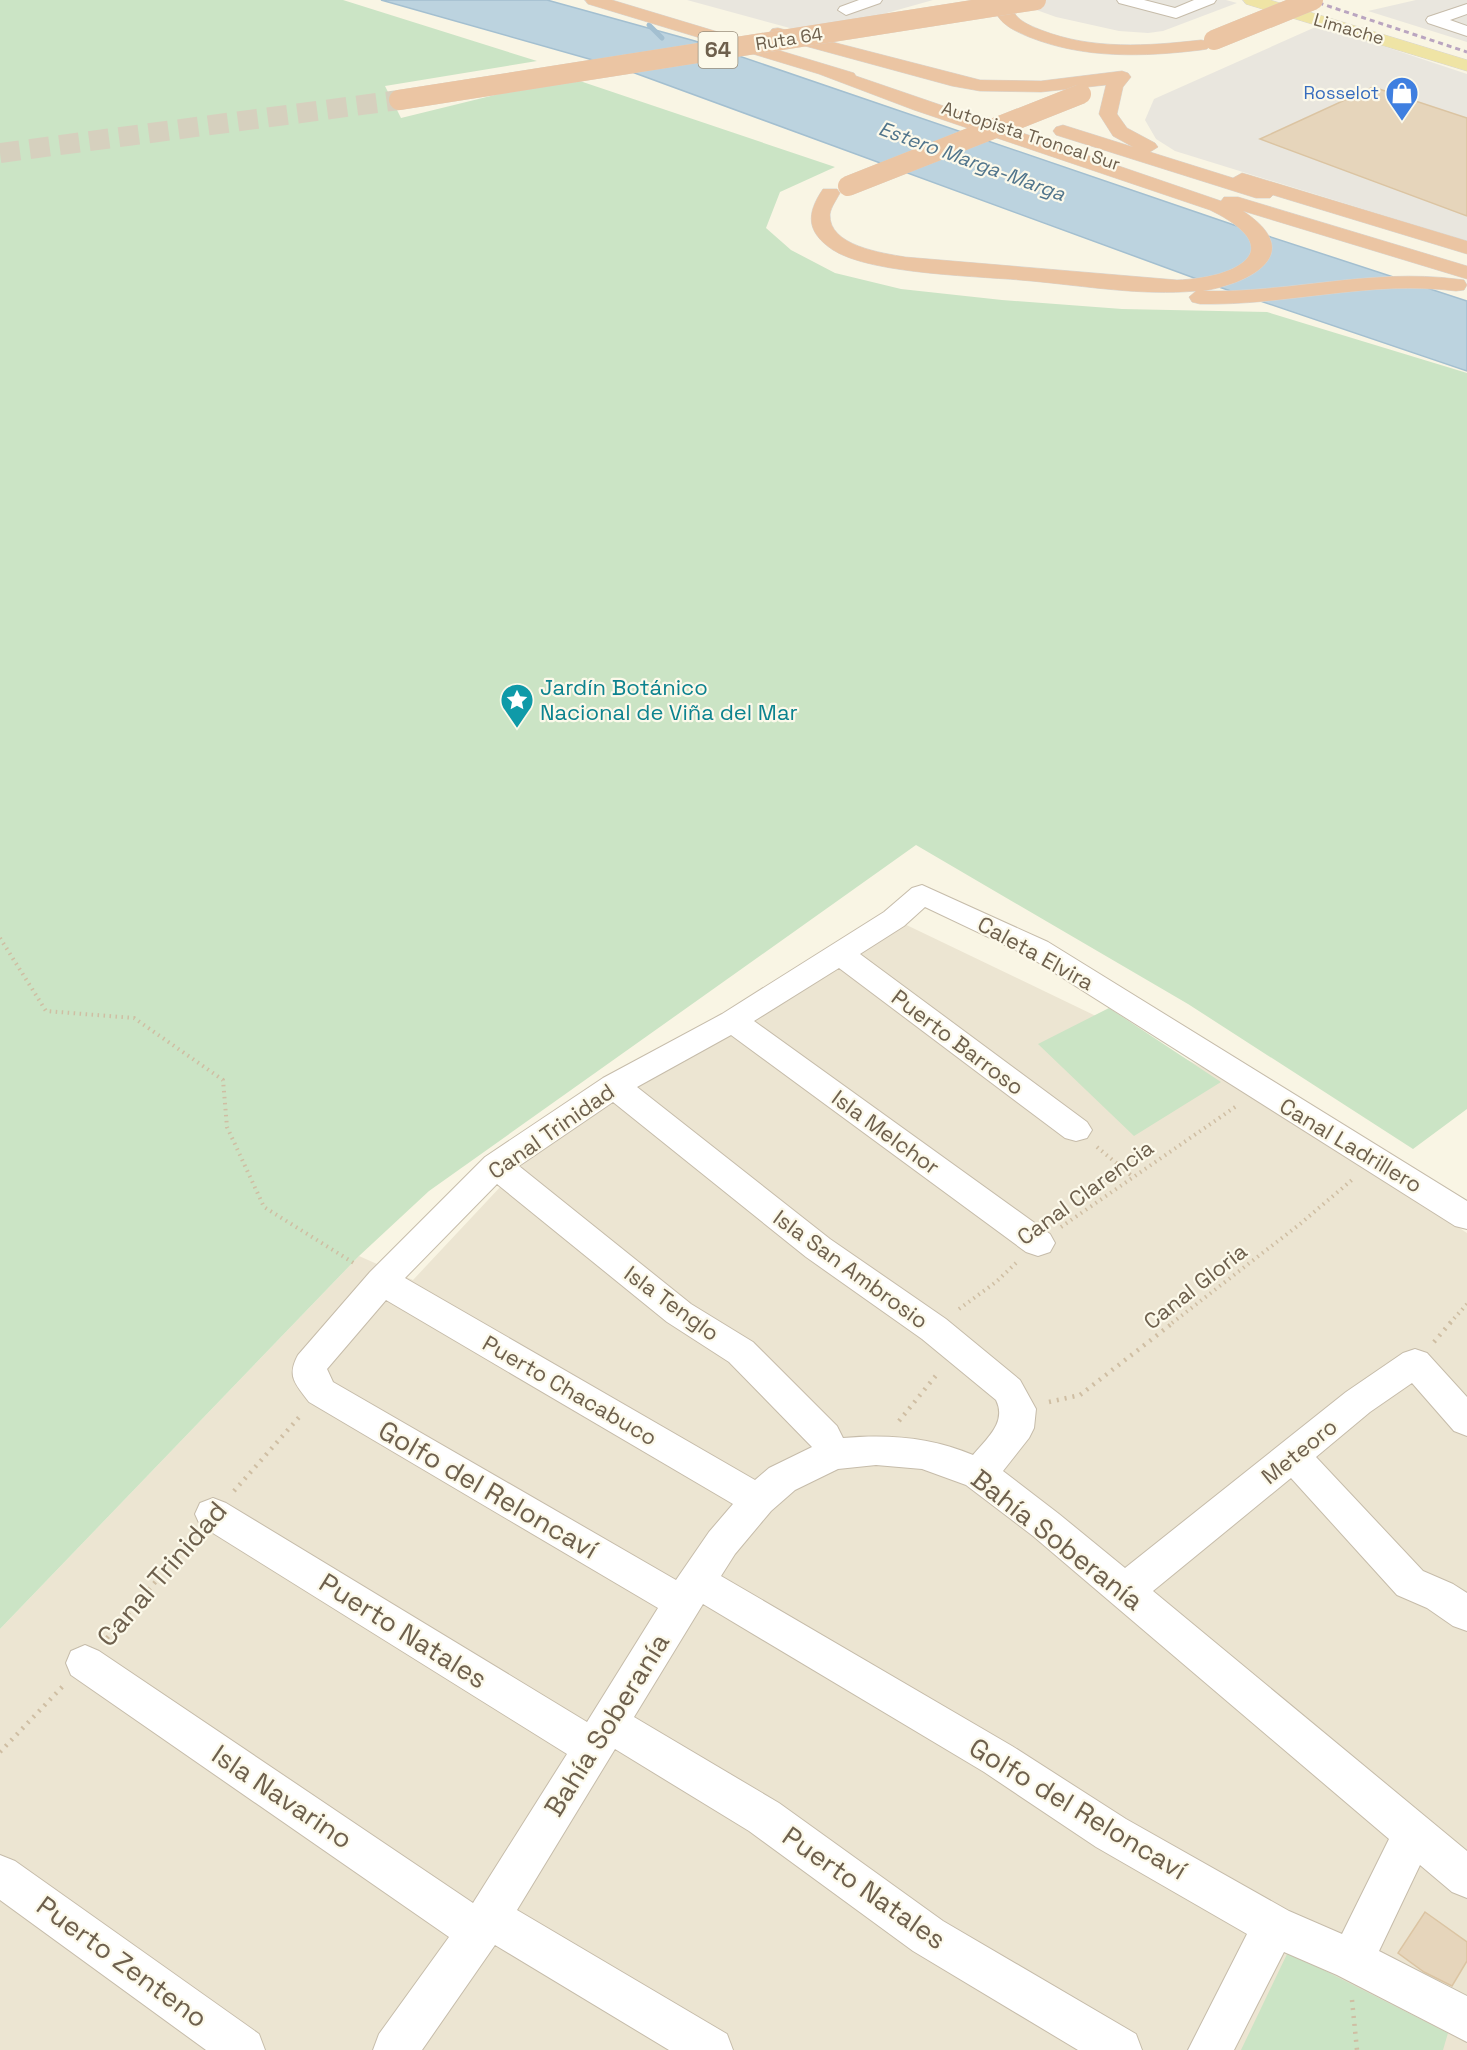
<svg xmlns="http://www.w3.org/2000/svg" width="1467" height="2050" font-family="'Space Grotesk',sans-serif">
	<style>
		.residential { fill: #ece5d2 }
		.industrial { fill: #e9e6de }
		.green { fill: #cbe4c5 }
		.water { fill: #bcd3df; stroke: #a3bfd0; stroke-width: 1.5 }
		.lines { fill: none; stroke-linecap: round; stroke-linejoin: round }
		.stream { stroke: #a3bfd0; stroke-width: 5 }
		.building { fill: #e6d5bb; stroke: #dbc4a2; stroke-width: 1.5 }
		.highway-tunnel { stroke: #d6d0be; stroke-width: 20; stroke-dasharray: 20 10; stroke-linecap: butt }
		.minor-casing { stroke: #c6bcaa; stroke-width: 2 }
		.major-casing { stroke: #d9d6d1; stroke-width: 1 }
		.highway-casing { stroke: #d9d6d1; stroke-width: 1 }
		.path-far1 { stroke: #cfbea3; stroke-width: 4; stroke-dasharray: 1.5 4.5; stroke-linecap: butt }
		.path { stroke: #cfbea3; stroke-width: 4.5; stroke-dasharray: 2 6; stroke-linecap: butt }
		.minor { fill: #fff; fill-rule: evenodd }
		.major { fill: #efe4a5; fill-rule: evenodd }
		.highway { fill: #ebc5a3; fill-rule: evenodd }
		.rail { stroke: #baa5c0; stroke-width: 3; stroke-dasharray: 5 4; stroke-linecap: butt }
		.highway-bridge-casing { stroke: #d9d6d1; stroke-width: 20; stroke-linecap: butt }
		.highway-bridge { stroke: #ebc5a3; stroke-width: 20 }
		.labels { text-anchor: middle; stroke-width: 4.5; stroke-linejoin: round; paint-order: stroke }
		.far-street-label { font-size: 18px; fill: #6e604d; stroke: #fcf9ea }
		.far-shop-label { font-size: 18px; fill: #366cbe; stroke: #fcf9ea; text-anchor: end }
		.far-water-label { font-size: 20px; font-style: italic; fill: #51758c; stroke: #fcf9ea }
		.shield { fill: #fcf9ea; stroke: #998e7c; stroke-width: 1.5 }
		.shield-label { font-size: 21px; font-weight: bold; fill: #6e604d }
		.culture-label { font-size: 22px; fill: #0d838f; stroke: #fcf9ea; text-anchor: start }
		.street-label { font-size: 22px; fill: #6e604d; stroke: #fcf9ea }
		.near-street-label { font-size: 27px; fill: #6e604d; stroke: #fcf9ea }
	</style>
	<rect width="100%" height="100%" fill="#f9f5e4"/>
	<path class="residential" d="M894 919 1250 1090 1467 1233V2050H0V1629L359 1256 413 1280 518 1168 627 1089Z"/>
	<path class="industrial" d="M687 0H933L812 34Z
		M1026 0H1226L1237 3 1163 31 1148 33 1119 31 1056 17 1031 8Z
		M1416 0H1467V42L1368 11Z
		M1320 25 1467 74V241L1175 151 1156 139 1145 120 1154 99Z"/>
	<path class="green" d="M0 0H343L537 61 385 86 401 118 568 77 835 167 780 192 766 228 791 250 835 273 901 289 1002 300 1122 309 1267 312 1467 373V1109L1413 1149 1188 1004 916 845 429 1191 359 1256 0 1629Z
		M1109 1008 1221 1082 1134 1136 1038 1044Z
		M1288 1952 1448 2033 1443 2050H1241Z"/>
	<path class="water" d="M381 0H547L695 41 1234 225 1467 301V371L1216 286 621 68Z"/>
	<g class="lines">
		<path class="stream" d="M649 25 662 38"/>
	</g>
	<path class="building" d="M1373 87 1467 118V216L1260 139Z
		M1425 1912 1467 1942V1961L1452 1986 1424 1972 1398 1953Z"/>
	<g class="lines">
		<path class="highway-tunnel" d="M0 153 399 100"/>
		<g class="minor-casing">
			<path id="minor" d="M859 0H882L880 3 846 15 838 10 840 7Z
				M1117 0H1144L1175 8 1194 0H1216L1214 3 1176 18 1119 3Z
				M1467 4V14L1450 20 1467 26V36L1428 23 1426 20 1428 17Z
				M922 885 1048 942 1467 1201V1229L1455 1226 1028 956 925 907 904 926 860 954 1087 1122 1092 1130 1087 1138 1076 1141 1065 1138 839 968 754 1021 1050 1234 1055 1243 1050 1252 1038 1256 1026 1252 731 1035 637 1087 830 1239 946 1319 1020 1380 1036 1409 1034 1428 1029 1438 1003 1471 1059 1514 1125 1568 1346 1392 1403 1353 1415 1349 1427 1353 1467 1397V1436L1454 1431 1412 1383 1370 1412 1316 1457 1423 1571 1453 1584 1467 1593V1631L1453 1626 1427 1608 1397 1595 1291 1478 1153 1591 1467 1851V1898L1452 1892 1420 1865 1379 1951 1467 1996V2042L1337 1975 1284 1952 1234 2050H1188L1247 1934 1096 1847 984 1772 703 1604 634 1717 779 1803 943 1921 1136 2034 1142 2050H1078L913 1951 749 1831 615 1749 517 1910 727 2034 733 2050H669L495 1945 422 2050H373L379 2034 449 1937 71 1675 66 1663 71 1651 85 1645 99 1651 473 1903 567 1754 200 1525 195 1514 200 1503 213 1498 226 1503 587 1722 658 1608 309 1402C296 1384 286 1377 298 1355L370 1272 485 1157 603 1078 722 1014 884 912 912 888ZM613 1102 806 1257 922 1339 996 1400C1007 1422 987 1438 973 1455 931 1437 888 1434 843 1438L837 1426 753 1342 691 1304 519 1166ZM497 1184 667 1322 729 1362 812 1447 769 1468 755 1480 405 1278ZM386 1300 733 1504 709 1532 676 1580 333 1382 327 1369ZM876 1465 922 1469 966 1485 1033 1536 1389 1839 1342 1934 1289 1911 1126 1819 1012 1746 721 1576 735 1554 771 1511 795 1490 838 1469Z
				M0 1855 15 1861 259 2034 265 2050H206L0 1900Z"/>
		</g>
		<g class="major-casing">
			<path id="major" d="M1243 0H1270L1467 60V71L1246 4Z"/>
		</g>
		<g class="highway-casing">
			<path id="highway" d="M585 0H612L854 73 856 76 1221 201 1224 197H1238L1467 266V279L1243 211C1307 253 1252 283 1203 291 1288 293 1371 268 1456 279L1464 280 1467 285 1464 290 1456 291C1370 280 1286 306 1200 304L1192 302 1189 297 1196 291C1142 296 1085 286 1031 281 983 276 872 275 833 250 806 232 806 214 823 189H837L840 193C837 199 831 207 830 214 828 246 883 253 905 257L1177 280C1236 278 1292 250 1210 210L914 110 819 74 588 4Z
				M993 0H1011C1011 18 1026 24 1041 30 1092 50 1148 46 1201 40L1207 41 1210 45 1207 49 1201 50C1143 57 1084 59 1029 37 1012 30 993 21 993 0Z
				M778 28 980 80 1041 81 1122 71 1128 73 1131 77 1123 87 1117 114 1127 128 1155 143 1158 147 1150 152 1233 178 1242 173 1249 175 1467 241V254L1273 195 1270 198H1256L1056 135 1053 131 1056 127 1063 125 1133 147 1113 136 1099 114 1106 85 1041 92 980 91 952 86 772 37 769 33 772 29Z"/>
		</g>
		<path class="path-far1" d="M0 938 46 1011 134 1018 223 1080 227 1127 264 1207 357 1265
			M1097 1147 1133 1177
			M1061 1227 1238 1105
			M959 1309 996 1282 1016 1263
			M1172 1323 1300 1224 1353 1179
			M1450 1323 1467 1304"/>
		<path class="path" d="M1434 1342 1451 1322
			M1049 1402 1080 1395 1174 1322
			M899 1421 938 1373
			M234 1491 301 1415
			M107 1638 194 1537
			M0 1752 63 1686
			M1352 2000 1357 2050"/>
		<use href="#minor" class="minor"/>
		<use href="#major" class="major"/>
		<use href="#highway" class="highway"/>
		<path class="rail" d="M1310 0 1467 52"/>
		<g class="highway-bridge-casing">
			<path id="highway-bridge" d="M1214 40 1313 0
				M399 100 1036 0
				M848 186 1081 94"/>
		</g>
		<use href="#highway-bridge" class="highway-bridge"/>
	</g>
	<defs>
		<g id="shop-pin" transform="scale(1.725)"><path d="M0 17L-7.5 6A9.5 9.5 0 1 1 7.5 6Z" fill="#3f7fe0" stroke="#fcf9ea"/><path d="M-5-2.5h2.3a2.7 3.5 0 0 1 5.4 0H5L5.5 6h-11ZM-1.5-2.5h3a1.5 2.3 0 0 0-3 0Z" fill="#fff"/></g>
		<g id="sight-pin" transform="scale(1.725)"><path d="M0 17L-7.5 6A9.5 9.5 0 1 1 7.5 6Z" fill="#0f9aa8" stroke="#fcf9ea"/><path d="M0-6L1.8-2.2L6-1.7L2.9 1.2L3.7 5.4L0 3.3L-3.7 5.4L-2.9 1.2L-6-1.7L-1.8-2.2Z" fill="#fff"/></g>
	</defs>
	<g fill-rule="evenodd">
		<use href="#shop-pin" x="1402" y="93"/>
		<use href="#sight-pin" x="517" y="700"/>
	</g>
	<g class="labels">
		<g class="far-street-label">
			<text transform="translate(1349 29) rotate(16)" y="6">Limache</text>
			<text transform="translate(789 39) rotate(-9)" y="6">Ruta 64</text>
			<text transform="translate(1031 136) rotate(18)" y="6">Autopista Troncal Sur</text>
		</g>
		<g class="far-shop-label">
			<text x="1379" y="99">Rosselot</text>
		</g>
		<g class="far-water-label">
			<text transform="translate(972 161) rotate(20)" y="7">Estero Marga-Marga</text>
		</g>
		<rect class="shield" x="698.5" y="32" width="39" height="36" rx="4.5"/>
		<g class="shield-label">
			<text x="718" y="57">64</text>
		</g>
		<g class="culture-label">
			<text x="540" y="695">Jardín Botánico<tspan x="540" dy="25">Nacional de Viña del Mar</tspan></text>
		</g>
		<g class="street-label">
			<text transform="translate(1036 953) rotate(29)" y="8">Caleta Elvira</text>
			<text transform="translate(958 1042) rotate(37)" y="8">Puerto Barroso</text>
			<text transform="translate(551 1131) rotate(-35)" y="8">Canal Trinidad</text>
			<text transform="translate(886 1132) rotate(36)" y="8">Isla Melchor</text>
			<text transform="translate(1351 1145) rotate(31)" y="8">Canal Ladrillero</text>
			<text transform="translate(1085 1192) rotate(-36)" y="8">Canal Clarencia</text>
			<text transform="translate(851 1269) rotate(36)" y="8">Isla San Ambrosio</text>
			<text transform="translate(1195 1286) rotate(-38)" y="8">Canal Gloria</text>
			<text transform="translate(672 1303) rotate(36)" y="8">Isla Tenglo</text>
			<text transform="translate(570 1390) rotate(30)" y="8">Puerto Chacabuco</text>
			<text transform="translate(1299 1451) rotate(-39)" y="8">Meteoro</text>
		</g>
		<g class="near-street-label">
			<text transform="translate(488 1490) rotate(30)" y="9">Golfo del Reloncaví</text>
			<text transform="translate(1057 1540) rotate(38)" y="9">Bahía Soberanía</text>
			<text transform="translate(162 1574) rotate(-49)" y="9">Canal Trinidad</text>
			<text transform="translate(403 1631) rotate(32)" y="9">Puerto Natales</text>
			<text transform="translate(607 1725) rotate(-58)" y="9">Bahía Soberanía</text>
			<text transform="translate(282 1797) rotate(34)" y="9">Isla Navarino</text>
			<text transform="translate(1078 1809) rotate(31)" y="9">Golfo del Reloncaví</text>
			<text transform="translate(864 1888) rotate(35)" y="9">Puerto Natales</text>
			<text transform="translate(122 1962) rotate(36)" y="9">Puerto Zenteno</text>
		</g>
	</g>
</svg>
